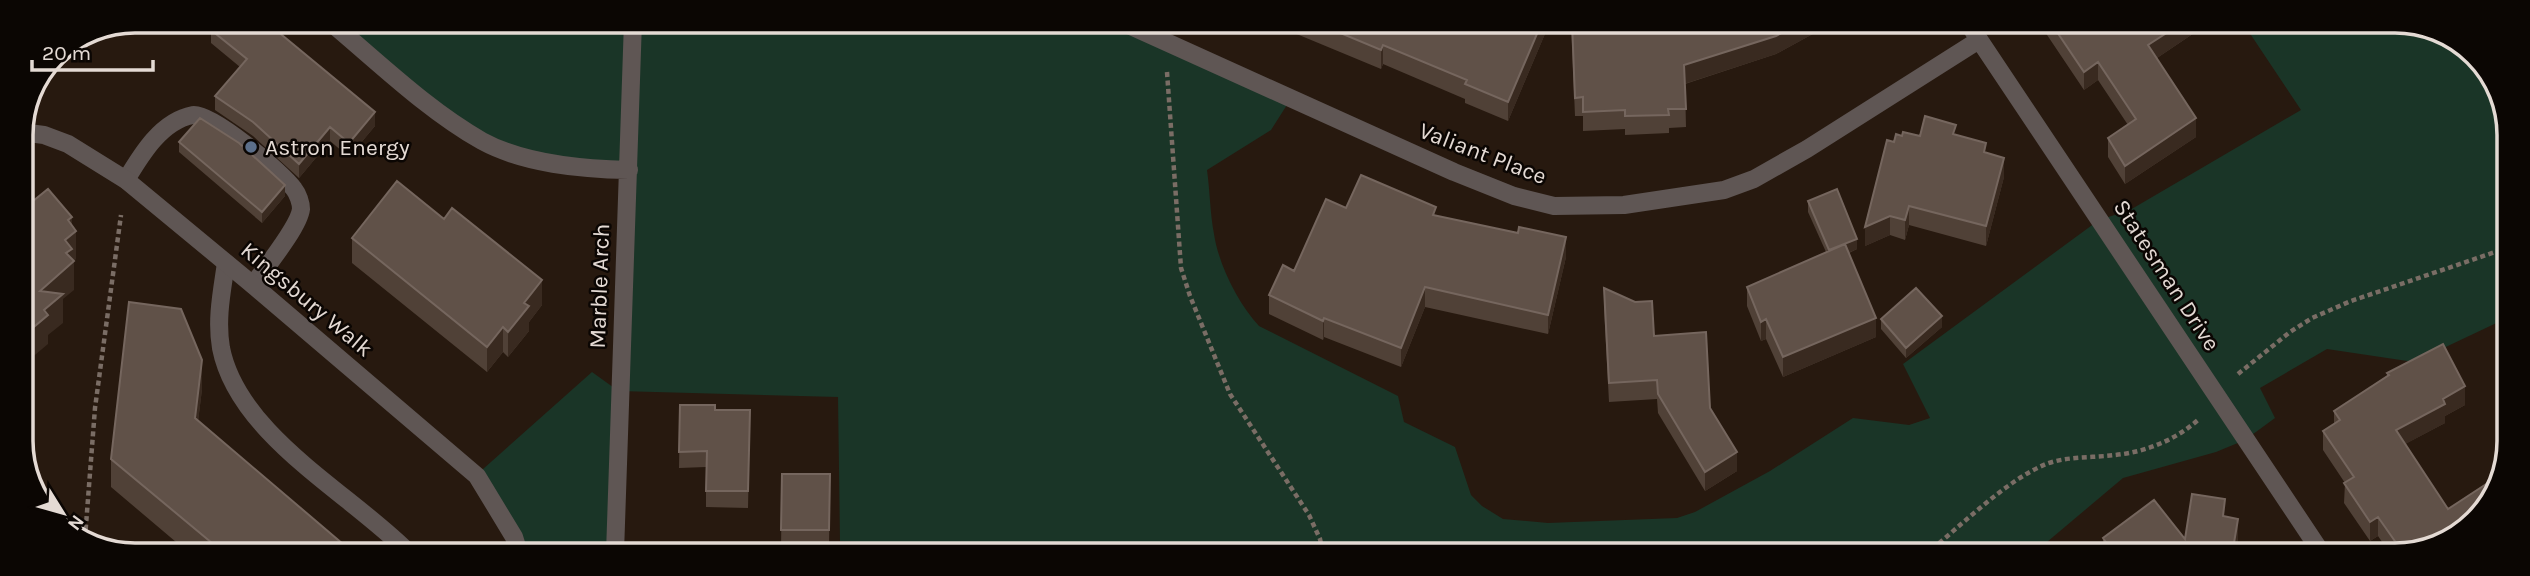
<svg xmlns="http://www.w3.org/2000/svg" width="2530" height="576" font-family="Karla,sans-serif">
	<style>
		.green { fill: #1a3527 }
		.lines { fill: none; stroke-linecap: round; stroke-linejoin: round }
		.path { stroke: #7a6d65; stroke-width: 4.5; stroke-dasharray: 5 3.5; stroke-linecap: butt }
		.service { stroke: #5f5654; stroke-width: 18 }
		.minor { stroke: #5f5654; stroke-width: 18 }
		.wall { fill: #504137 }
		.shaded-wall { fill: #392a20 }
		.building { fill: #605148; stroke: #75665e; stroke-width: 2 }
		.service-dot { fill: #5c6f8a; stroke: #0b0603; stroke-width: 2.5 }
		.labels { text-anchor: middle; stroke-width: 5; stroke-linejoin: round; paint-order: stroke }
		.poi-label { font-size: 23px; fill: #e4dad4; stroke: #0b0603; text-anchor: start }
		.street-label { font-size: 23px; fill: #e4dad4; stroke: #0b0603 }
		.rim { fill: none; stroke: #e4dad4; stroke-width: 3.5 }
	</style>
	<rect width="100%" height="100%" fill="#27190f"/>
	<path class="green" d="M327 21 1124 22 1292 97 1271 130 1207 170C1210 191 1210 213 1214 234 1219 266 1238 303 1259 326L1398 396 1404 422 1455 447 1471 495 1482 506 1503 519 1548 523 1677 518 1695 512 1770 471 1853 418 1909 425 1930 418 1903 364 2099 220 2130 210 2301 110 2245 26 2248 23H2417L2475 54 2507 112V318L2414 362 2327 349 2260 388 2275 418 2245 440 2216 452 2123 478 2047 542 2053 554H921V545L840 541 838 397 619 391 614 553H515L473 478 592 372 617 390 628 173 483 143Z"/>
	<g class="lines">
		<path class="path" d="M1167 72 1181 268 1190 296 1230 394 1309 515 1320 539 1323 554
			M2238 374 2290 332 2312 318 2351 301 2507 248
			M85 538 95 408 121 215
			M1926 554C1961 526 2005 481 2046 464 2068 456 2092 458 2115 455 2146 452 2175 440 2198 420"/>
		<path class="service" d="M126 180C141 155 161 121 193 115 211 112 283 173 294 189 298 194 301 203 301 209 299 227 265 268 253 285
			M226 263C222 291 216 319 221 348 238 435 350 493 409 553"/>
		<path class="minor" d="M329 21C377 61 427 110 482 141 524 164 581 169 629 170
			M1122 22 1454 172 1514 196 1554 206 1624 205 1724 190 1754 179 1807 149 1979 40
			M1968 23 2323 555
			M21 132 44 135 68 144 126 180 253 285 477 476 514 537 519 553
			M615 553 633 21"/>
	</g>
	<path class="wall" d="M1279 22H1550L1508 121 1465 103V99L1383 64 1381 69 1287 30V25Z
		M1571 22 1820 23V30L1776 54 1685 84 1686 127 1669 128V133L1625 135V129L1583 131V116H1575Z
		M2039 23H2209L2157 58 2196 137 2125 184 2108 157V138L2128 125 2098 80 2084 90Z
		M211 30 375 126 349 157 330 141 299 178 253 136 215 110V96L240 67 211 43Z
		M1956 135 1986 153 2004 177 1986 246 1909 225 1905 240 1890 235 1865 246 1894 142 1902 136Z
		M179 142 285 196 262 223 179 152Z
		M1808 201 1857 249 1849 253 1876 337 1783 377 1766 339 1761 341 1747 306V287L1826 252 1808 212Z
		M1346 208 1436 216 1566 257 1548 334 1425 307 1401 367 1324 337 1323 340 1269 314V295L1294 271Z
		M352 238 542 305 529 322V331L508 357 503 352 487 372 352 263Z
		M1604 288 1654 336 1710 408 1737 471 1705 491 1658 413 1657 399 1609 402 1604 307Z
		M1881 319 1942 327 1906 358 1881 329Z
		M2387 373 2465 405 2445 416V423L2405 444 2448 509 2470 526 2402 555H2391L2378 536 2370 541 2344 503 2345 483 2323 450V431L2334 424V411L2387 376Z
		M202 389 198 421 350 550 362 553H189L111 487V459Z
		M680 405 715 410H750L748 508 706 507V467L679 468Z
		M782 474H830L829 549H781Z
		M2225 517 2238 538 2235 555H2103V538L2185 539Z"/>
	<path class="shaded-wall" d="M1542 22H1550L1508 121V102Z
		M1800 23H1820V30L1776 54 1684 84V65Z
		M2182 23H2209L2148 64V45Z
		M1383 45V64L1381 69V50Z
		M2098 62V80L2084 90V72Z
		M375 112V126L349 157V143Z
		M2196 118V137L2125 184V166Z
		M330 127V141L299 178V164Z
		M2004 158V177L1986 246V226Z
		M285 185V196L262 223V212Z
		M1909 206V225L1905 240V220Z
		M1890 216V235L1865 246V227Z
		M72 217V234L76 231V259L72 263 74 261V290L63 299V323L48 335V344L23 365V336L40 291 65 240 68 220Z
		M1566 237V257L1548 334V315Z
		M1857 239V249L1829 261V250Z
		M542 280V305L529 322V331L508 357V332L524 303Z
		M1425 287V307L1401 367V348Z
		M1942 316V327L1906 358V348Z
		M1324 318V337L1323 340V321Z
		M1876 318V337L1783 377V357Z
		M1766 319V339L1761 341V322Z
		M503 327V352L487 372V347Z
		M202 360V389L195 447V418Z
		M2465 386V405L2445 416V423L2396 449V430L2443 399Z
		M1737 452V471L1705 491V472Z
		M2378 517V536L2370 541V522Z
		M2238 519V538L2235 555H2232Z"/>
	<path class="building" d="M223 21H265L375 112 349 143 330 127 299 164 253 122 215 96 247 59 211 30Z
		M1314 22H1542L1508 102 1465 84 1467 80 1383 45 1381 50Z
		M1572 22 1800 23 1776 36 1684 65 1686 109H1668L1669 115 1625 116V110L1583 112V97L1575 98Z
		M2051 23H2182L2148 45 2196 118 2125 166 2108 138 2136 119 2098 62 2084 72Z
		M1925 116 1956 125 1953 134 1986 143 1984 152 2004 158 1986 226 1909 206 1905 220 1890 216 1865 227 1887 140 1894 142 1896 134 1902 136 1903 132 1920 136Z
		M200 118 239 143 285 185 262 212 179 142Z
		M1361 175 1436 207 1433 215 1518 233 1519 227 1566 237 1548 315 1425 287 1401 348 1324 318 1323 321 1269 295 1283 265 1294 271 1326 199 1346 208Z
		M397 181 444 219 452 208 542 280 524 303 529 306 508 332 503 327 487 347 352 238Z
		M22 187 33 201 48 189 72 217 68 220 76 231 65 240 72 249 66 253 74 261 40 291 63 294 44 310 48 315 23 336Z
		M1837 189 1857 239 1829 250 1808 201Z
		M1845 244 1876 318 1783 357 1766 319 1761 322 1747 287Z
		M1604 288 1635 302 1652 301 1654 336 1706 332 1710 408 1737 452 1705 472 1658 394 1657 380 1609 383Z
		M1916 288 1942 316 1906 348 1881 319Z
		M129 302 181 309 202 360 195 418 350 550 362 552 361 553H224L111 459Z
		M2443 344 2465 386 2443 399 2445 404 2396 430 2448 509 2500 475 2470 526 2404 554 2378 517 2370 522 2344 483 2354 477 2323 431 2340 420 2334 411 2389 375 2387 373Z
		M680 405H715V410H750L748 491H706L707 451 679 452Z
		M782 474H830L829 530H781Z
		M2192 494 2225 499 2223 516 2238 519 2232 555H2115L2103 538 2154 500 2185 539Z
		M713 552H756V553H713Z"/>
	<circle class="service-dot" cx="251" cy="147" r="7"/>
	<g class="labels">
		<g class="poi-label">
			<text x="265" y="155">Astron Energy</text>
		</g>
		<g class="street-label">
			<text transform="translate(1483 153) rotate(21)" y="8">Valiant Place</text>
			<text transform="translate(2167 275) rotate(57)" y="8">Statesman Drive</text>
			<text transform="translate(599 286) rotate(-88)" y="8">Marble Arch</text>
			<text transform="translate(307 299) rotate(40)" y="8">Kingsbury Walk</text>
		</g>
	</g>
	<path d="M0 0H2530V576H0ZM135 33H2395A102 102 0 0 1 2497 135V441A102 102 0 0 1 2395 543H135A102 102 0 0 1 33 441V135A102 102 0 0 1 135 33Z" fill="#0b0603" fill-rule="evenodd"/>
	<path class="rim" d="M135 33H2395A102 102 0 0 1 2497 135V441A102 102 0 0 1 2395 543H135A102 102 0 0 1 33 441V135A102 102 0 0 1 135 33Z"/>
	<g transform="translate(63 513) rotate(127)" stroke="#0b0603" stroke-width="5" paint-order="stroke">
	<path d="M0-5L12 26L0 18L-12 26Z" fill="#e4dad4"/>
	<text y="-10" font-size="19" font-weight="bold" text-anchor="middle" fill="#e4dad4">N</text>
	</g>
	<path d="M32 60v10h121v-10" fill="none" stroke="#e4dad4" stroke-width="3.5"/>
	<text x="42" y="60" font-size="21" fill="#e4dad4" stroke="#0b0603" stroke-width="5" paint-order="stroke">20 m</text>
</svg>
